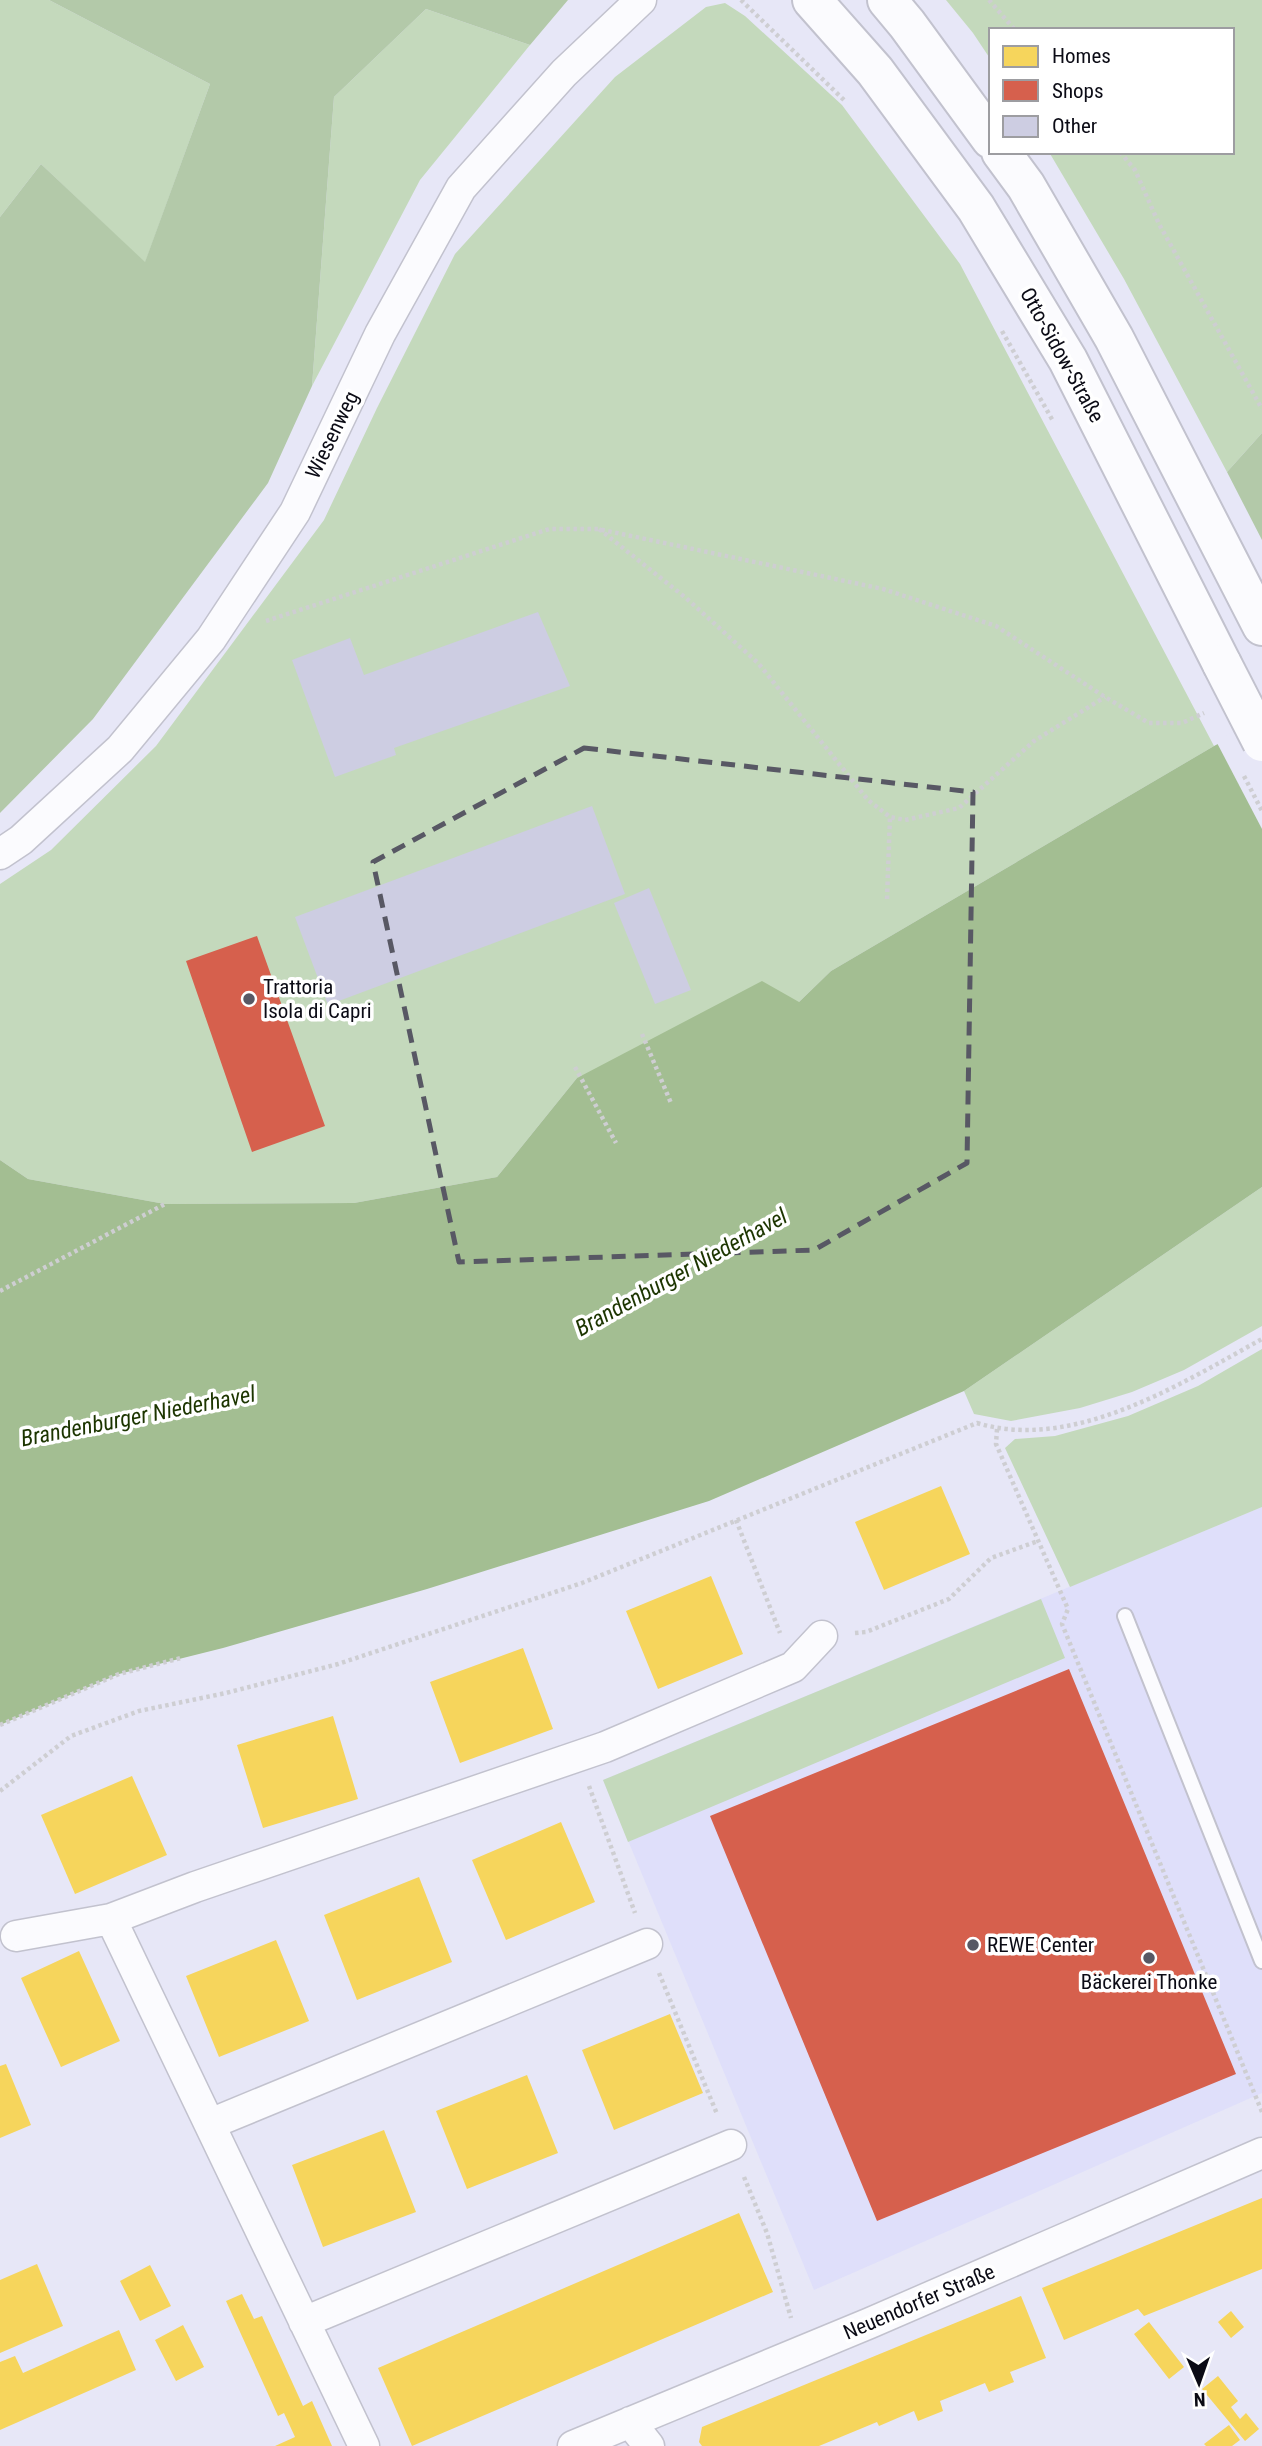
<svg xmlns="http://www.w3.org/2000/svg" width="1262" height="2446" font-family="'Roboto Condensed',sans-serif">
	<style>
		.built { fill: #dfdffa }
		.green { fill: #c4d9bc }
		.forest { fill: #b3c9a9 }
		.water { fill: #a3be92 }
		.pier { fill: #e7e7f7 }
		.homes { fill: #f6d55c }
		.shops { fill: #d6604d }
		.building { fill: #cdcde2 }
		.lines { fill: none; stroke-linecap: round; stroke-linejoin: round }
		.lane-casing { stroke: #c2c2ce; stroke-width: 18 }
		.street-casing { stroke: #c2c2ce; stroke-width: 33 }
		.primary-casing { stroke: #c2c2ce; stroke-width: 42 }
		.path { stroke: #ceced2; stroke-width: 4.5; stroke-dasharray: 3.5 3.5; stroke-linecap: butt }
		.lane { stroke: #fbfbfe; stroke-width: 14 }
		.street { stroke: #fbfbfe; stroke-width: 30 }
		.primary { stroke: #fbfbfe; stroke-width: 38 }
		.primary-bridge-casing { stroke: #c2c2ce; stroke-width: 42; stroke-linecap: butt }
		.path-bridge { stroke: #ceced2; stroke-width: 4.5; stroke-dasharray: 3.5 3.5; stroke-linecap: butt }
		.primary-bridge { stroke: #fbfbfe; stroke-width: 38 }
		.marked { fill: none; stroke: #585864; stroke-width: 5; stroke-dasharray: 14 9; stroke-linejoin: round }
		.poi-dot { fill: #585864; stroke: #fff; stroke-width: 2.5 }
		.labels { text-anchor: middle; stroke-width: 7; stroke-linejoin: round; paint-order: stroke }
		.street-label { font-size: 21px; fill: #0b0b15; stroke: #fff }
		.poi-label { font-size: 21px; fill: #0b0b15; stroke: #fff; text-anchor: start }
		.water-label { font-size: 23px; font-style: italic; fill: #1c3500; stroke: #fff }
	</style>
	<rect width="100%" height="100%" fill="#e7e7f7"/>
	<path class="built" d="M1262 1507V2093L814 2290 603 1780Z"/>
	<path class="green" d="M0 0H49L210 84 145 263 41 164 0 217Z
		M946 0H1262V433L1227 472 1124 279 1049 152H1232V30H991V60L973 33Z
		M725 3 745 16 842 105 960 264 1214 746 831 971 799 1002 577 1078 497 1177 354 1203 165 1204 28 1179 0 1160V884L51 850 156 746 324 520 377 408 455 254 615 77 706 7Z
		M426 9 530 45 420 180 312 386 334 97Z
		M1262 1187V1326L1184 1370 1132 1392 1080 1408 1011 1421 974 1414 964 1391Z
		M1262 1349V1507L1070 1587 1005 1448 1015 1439 1055 1436 1128 1416 1198 1386Z
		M1041 1599 1065 1658 628 1842 603 1780Z"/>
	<path class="forest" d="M49 0H568L530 45 426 9 334 97 312 386 268 483 93 719 0 813V217L41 164 145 262 210 84Z
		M1262 433V540L1227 472Z"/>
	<path class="water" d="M1262 721V1187L964 1391 709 1501 427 1589 223 1648 119 1674 0 1725V1160L28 1179 165 1204 354 1203 497 1177 577 1078 762 981 799 1002 831 971 1214 746Z"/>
	<path class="pier" d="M1262 717V829L1216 741Z"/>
	<path class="homes" d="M941 1486 970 1554 884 1590 855 1522Z
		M711 1576 743 1654 658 1689 626 1611Z
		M523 1648 553 1729 460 1763 430 1682Z
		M333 1716 358 1799 263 1828 237 1745Z
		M132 1776 167 1855 75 1894 41 1815Z
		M561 1822 595 1902 506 1940 472 1860Z
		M419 1877 452 1962 357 2000 324 1915Z
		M276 1940 309 2021 219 2057 186 1976Z
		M79 1951 120 2041 61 2067 21 1978Z
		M670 2014 703 2093 614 2130 582 2050Z
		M6 2064 31 2125 0 2138V2066Z
		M527 2075 558 2153 467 2189 436 2111Z
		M384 2130 416 2212 323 2247 292 2165Z
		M1262 2198V2269L1144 2316 1138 2309 1064 2340 1042 2288Z
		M739 2213 773 2292 412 2446 378 2368Z
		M37 2264 63 2326 0 2353V2280Z
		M150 2265 171 2306 140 2321 120 2281Z
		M242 2294 254 2319 262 2316 303 2406 312 2401 332 2446H275L295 2437 284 2413 278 2416 226 2301Z
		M1021 2296 1046 2358 1010 2372 1014 2382 989 2392 985 2383 940 2401 943 2411 918 2421 914 2411 879 2426 877 2422 819 2446H702L699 2442 702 2427Z
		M1231 2311 1244 2327 1231 2338 1218 2322Z
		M1149 2322 1184 2367 1169 2379 1134 2334Z
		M183 2325 204 2367 176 2381 155 2340Z
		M119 2330 136 2370 0 2430V2362L15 2356 23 2373Z
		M1218 2376 1238 2401 1231 2407 1240 2419 1246 2413 1259 2429 1245 2441 1202 2389Z
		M1229 2425 1240 2440 1232 2446H1206L1204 2444Z"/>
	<path class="shops" d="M257 936 325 1126 252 1152 186 961Z
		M1069 1669 1236 2074 877 2221 710 1816Z"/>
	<path class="building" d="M538 612 570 686 394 748 396 755 335 777 292 660 350 638 364 675Z
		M592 806 625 894 328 1005 295 917Z
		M649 888 691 990 655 1004 614 903Z"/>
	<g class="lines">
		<g class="lane-casing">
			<path id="lane" d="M1125 1616 1262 1961"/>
		</g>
		<g class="street-casing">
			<path id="street" d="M0 854 21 840 120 749 211 639 295 512 380 334 461 188 564 73 641 0
				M16 1936 111 1919
				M210 2124 647 1944
				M304 2322 731 2145
				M630 2422 649 2446
				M364 2446 111 1919 195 1887 605 1747 793 1667 822 1636
				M573 2446 870 2323 1262 2153"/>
		</g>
		<g class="primary-casing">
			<path id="primary" d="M812 0 875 71 976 208 1068 360 1222 664
				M887 0 907 24 991 139
				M1001 152 1026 186 1114 338 1262 626"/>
		</g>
		<path class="path" d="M741 0 846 102
			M989 0 1015 30
			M1120 152 1135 170 1159 224 1262 409
			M1002 331 1053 421
			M599 529 686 598 758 663 868 800 890 817 905 820 959 808 1034 741 1105 697
			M266 621 549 529H598L883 589 996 626 1105 697 1149 723H1182L1204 713
			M887 899 890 817
			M642 1034 671 1103
			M575 1067 616 1143
			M0 1291 165 1204
			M997 1429 996 1444 1068 1609 1062 1624 1262 2112
			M736 1520 780 1633
			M855 1633 866 1632 949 1599 991 1558 1038 1541
			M0 1725 119 1674 181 1658
			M589 1786 635 1913
			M0 1791 71 1736 139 1711 226 1693 338 1664 582 1583 977 1423C1074 1452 1180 1384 1262 1339
			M659 1973 717 2114
			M744 2177 767 2233 791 2318"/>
		<use href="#lane" class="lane"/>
		<use href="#street" class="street"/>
		<use href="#primary" class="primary"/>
		<g class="primary-bridge-casing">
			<path id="primary-bridge" d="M1222 664 1262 742"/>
		</g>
		<path class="path-bridge" d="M1244 776 1262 811"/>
		<use href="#primary-bridge" class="primary-bridge"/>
	</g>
	<path class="marked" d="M584 748 973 792 967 1163 814 1250 459 1262 373 862Z"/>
	<g class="poi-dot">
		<circle cx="249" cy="999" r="7"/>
		<circle cx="973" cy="1945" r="7"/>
		<circle cx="1149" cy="1958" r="7"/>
	</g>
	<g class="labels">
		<g class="street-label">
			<text transform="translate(1062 355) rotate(61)" y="7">Otto-Sidow-Straße</text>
			<text transform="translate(332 435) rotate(-64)" y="7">Wiesenweg</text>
			<text transform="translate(919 2302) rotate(-23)" y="7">Neuendorfer Straße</text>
		</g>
		<g class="poi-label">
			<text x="263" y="994">Trattoria<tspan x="263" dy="24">Isola di Capri</tspan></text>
			<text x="987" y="1952">REWE Center</text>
			<text x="1149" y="1989" text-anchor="middle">Bäckerei Thonke</text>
		</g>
		<g class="water-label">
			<text transform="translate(681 1272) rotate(-29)" y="8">Brandenburger Niederhavel</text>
			<text transform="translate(138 1416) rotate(-11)" y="8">Brandenburger Niederhavel</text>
		</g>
	</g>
	<rect x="989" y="28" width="245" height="126" fill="#ffffff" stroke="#9d9da1" stroke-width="2"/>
	<rect x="1003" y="46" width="35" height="21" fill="#f6d55c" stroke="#9d9da1" stroke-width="2"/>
	<text x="1052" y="63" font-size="21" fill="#0b0b15">Homes</text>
	<rect x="1003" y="80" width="35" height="21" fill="#d6604d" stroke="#9d9da1" stroke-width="2"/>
	<text x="1052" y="98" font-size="21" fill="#0b0b15">Shops</text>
	<rect x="1003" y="116" width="35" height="21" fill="#cdcde2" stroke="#9d9da1" stroke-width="2"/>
	<text x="1052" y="133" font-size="21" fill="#0b0b15">Other</text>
	<g transform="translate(1199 2383) rotate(178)" stroke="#ffffff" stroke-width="5" paint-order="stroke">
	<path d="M0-5L12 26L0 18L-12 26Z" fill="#0b0b15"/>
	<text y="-10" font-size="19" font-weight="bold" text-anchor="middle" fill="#0b0b15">N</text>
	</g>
</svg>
